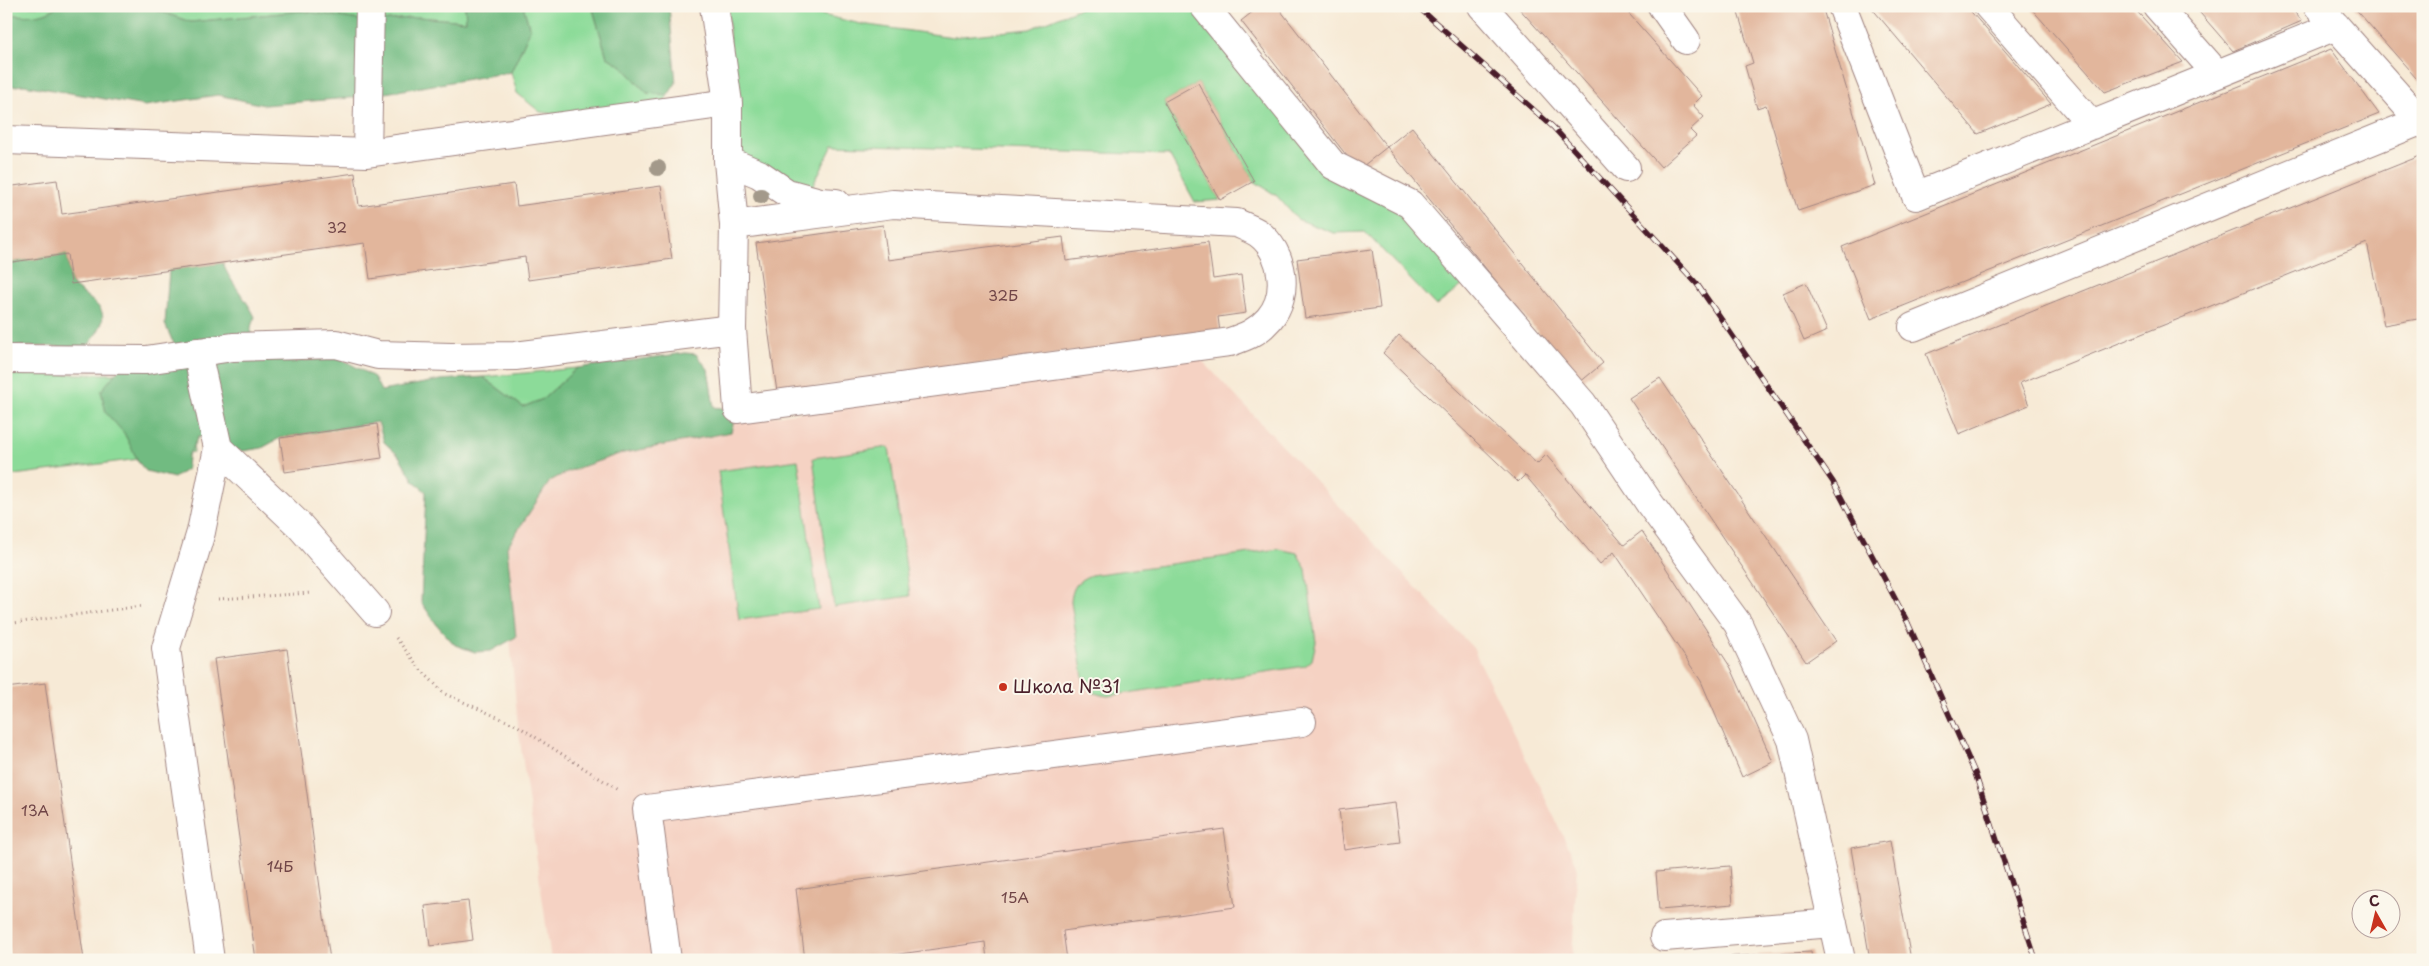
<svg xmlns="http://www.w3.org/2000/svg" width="2429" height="966" font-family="'Playpen Sans',sans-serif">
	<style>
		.built { fill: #f5d2c3 }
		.green { fill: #8cdb99; stroke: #6b7d62 }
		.forest { fill: #71bb81; stroke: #5e6d56 }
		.building { fill: #e2b69c }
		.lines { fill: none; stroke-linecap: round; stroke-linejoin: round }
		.minor-casing { stroke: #a08480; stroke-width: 30 }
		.path { stroke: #a08480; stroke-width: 3; stroke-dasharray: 1 4; stroke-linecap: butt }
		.minor { stroke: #fff; stroke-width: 28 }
		.rail-casing { stroke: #4a1f2b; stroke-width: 5.5 }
		.rail { stroke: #fbf7ec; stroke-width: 4; stroke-dasharray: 11; stroke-linecap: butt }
		.tree { fill: #a3998a }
		.poi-dot { fill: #c8321e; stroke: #fbf7ec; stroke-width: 2 }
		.labels { text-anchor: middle; stroke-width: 4; stroke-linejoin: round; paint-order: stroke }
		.number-label { font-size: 15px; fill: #704547 }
		.poi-label { font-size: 18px; fill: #4a1f2b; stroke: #fbf7ec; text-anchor: start }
	</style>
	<rect width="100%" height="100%" fill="#fbf7ec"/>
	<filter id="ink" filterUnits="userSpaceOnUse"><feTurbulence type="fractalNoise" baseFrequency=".02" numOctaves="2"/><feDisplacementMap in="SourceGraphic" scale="10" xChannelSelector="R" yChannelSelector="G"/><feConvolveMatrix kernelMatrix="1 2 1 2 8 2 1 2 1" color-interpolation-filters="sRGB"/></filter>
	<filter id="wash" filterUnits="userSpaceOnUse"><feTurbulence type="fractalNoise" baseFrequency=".0096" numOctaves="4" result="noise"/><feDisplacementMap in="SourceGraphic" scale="20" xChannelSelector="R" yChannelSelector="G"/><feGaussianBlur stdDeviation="1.12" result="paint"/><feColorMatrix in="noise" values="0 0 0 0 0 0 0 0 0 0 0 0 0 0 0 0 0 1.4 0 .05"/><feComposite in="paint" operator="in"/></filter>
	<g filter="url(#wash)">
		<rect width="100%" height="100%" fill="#f7ead6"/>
		<path class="built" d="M1197 355 1473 648 1577 865 1572 960H551L518 726 493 457Z"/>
		<path class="green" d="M6 6H58C42 18 25 17 6 14Z
			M145 6H465L466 21 418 17 372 22 302 11 190 22Z
			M525 6H592L607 57 622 66 647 93 668 95 662 105 563 115 540 112 517 93 511 72 530 30 524 9Z
			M728 6H784L861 24 953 37 1030 29 1085 6H1194L1329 170 1408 210 1468 281 1436 306 1365 232 1334 233 1297 219 1277 196 1254 181 1198 83 1164 102 1220 200 1195 202 1169 155 833 145 812 187 735 157Z
			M577 368 543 399 523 407 483 377Z
			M6 374H168L186 399 194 452 6 476Z
			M889 447 910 596 834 607 813 458Z
			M798 460 819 609 739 620 718 471Z
			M1279 549 1297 553 1306 569 1316 642 1312 660 1305 666 1108 696C1097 695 1091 692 1084 684L1071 602C1072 588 1077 580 1091 575Z"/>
		<path class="forest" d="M58 6H145L191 22 302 11 372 22 418 17 466 21 465 6H525L524 9 530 30 511 72 361 97 264 105 218 95 145 106 24 85 6 87V14C25 16 42 18 58 6Z
			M592 6H669L676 83 668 95 647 93 622 66 607 57Z
			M67 254 71 284C103 310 115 310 87 347L6 346V263Z
			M223 263C228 280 247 299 255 317 248 329 251 337 256 350L286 362 340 358 374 377 381 391 441 380 483 377 523 407 543 399 577 368 685 353 696 354 708 369 714 407 729 409 735 417 731 432 619 454 567 472 550 481 507 547 516 637 491 651 475 652 455 645 437 625 421 602 426 492 414 481 399 456 384 442 378 422 280 438 262 448 243 451 213 447 206 437H198L188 456 187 469 174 478 146 471 139 463 124 433 106 413 101 391 123 364 183 357 172 340 165 324 169 270Z"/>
		<g id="blocks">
			<path class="building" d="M1260 6H1277L1387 147 1412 127 1603 363 1579 383 1387 147 1358 170 1241 21Z
				M1517 6H1622L1702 96 1693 105 1704 117 1690 130 1696 136 1661 167Z
				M1736 6H1822L1875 185 1798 211 1766 105 1757 108 1745 66 1753 63Z
				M1870 6H1966L2051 104 1978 134Z
				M2029 6H2132L2183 62 2105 92Z
				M2194 6H2289L2302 21 2233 51Z
				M2353 6H2423V86Z
				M2331 49 2379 114 1871 319 1842 247Z
				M1198 83 1254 181 1220 200 1164 102Z
				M2420 156 2423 160V318L2384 325 2367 243 2020 383 2029 405 1959 434 1926 354Z
				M355 173 359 206 514 184 517 206 661 186 672 259 528 280 525 257 370 279 365 243 71 284 67 254 6 263V187L57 180 62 214Z
				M883 225 888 260 1063 237 1066 261 1208 242 1213 279 1241 275 1246 313 1218 317 1220 332 777 392 756 243Z
				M1372 249 1380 308 1305 318 1297 259Z
				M1806 283 1827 331 1804 341 1783 293Z
				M1399 335 1537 464 1546 455 1624 545 1642 531 1731 668 1773 762 1742 777 1701 681 1614 552 1600 564 1525 475 1518 482 1383 353Z
				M1660 378 1836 641 1806 662 1629 398Z
				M377 424 382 458 285 472 280 438Z
				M287 649 330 960H256L230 773 214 659Z
				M45 683 84 960H10L6 933V688Z
				M1395 803 1400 842 1344 850 1339 810Z
				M1224 829 1235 907 1063 931 1067 960H987L985 942 857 960H805L796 889Z
				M1890 841 1911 960H1870L1851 848Z
				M1730 866 1733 904 1659 910 1656 872Z
				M468 901 473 940 430 946 425 906Z
				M1811 952 1812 960H1704V958Z"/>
		</g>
	</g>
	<g filter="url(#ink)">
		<use href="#blocks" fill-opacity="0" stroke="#a08480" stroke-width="1"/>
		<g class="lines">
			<g class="minor-casing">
				<path id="minor" d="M714 6 728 103V161L734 225 732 329 738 409 1230 342C1245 337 1258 332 1269 319 1290 295 1284 252 1258 233 1252 229 1243 226 1237 223L893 204 734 225
					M1204 6 1333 165 1410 204 1583 404 1650 504 1738 624 1792 740 1841 960
					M1482 6 1626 168
					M1662 6 1686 40
					M1842 6 1916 196 2336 26
					M1988 6 2092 125
					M2157 6 2217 74
					M2318 6 2423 124
					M6 140 367 153 728 103
					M367 153 370 6
					M728 161 759 174 787 193 820 202 836 203
					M1913 327 2420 121
					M197 352 218 448 201 532 166 648 210 960
					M6 359 146 360 233 347 336 344 378 355 451 357 515 356 732 329
					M218 448 299 525 375 612
					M1664 937 1833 923
					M667 960 647 809 1302 722"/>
			</g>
			<path class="path" d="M218 599 311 593
				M6 624 142 606
				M396 638 421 670 445 694 518 726 618 790"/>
			<use href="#minor" class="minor"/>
			<g class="rail-casing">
				<path id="rail" d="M1417 6 1553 127 1697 284 1833 482 1908 623 1975 773 2036 960"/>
			</g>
			<use href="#rail" class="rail"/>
		</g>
		<g class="tree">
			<circle cx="658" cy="168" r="8"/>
			<circle cx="761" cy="196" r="8"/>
		</g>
	</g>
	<circle class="poi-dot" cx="1003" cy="687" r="5"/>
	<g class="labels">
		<g class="number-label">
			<text x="337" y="233">32</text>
			<text x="1003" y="301">32Б</text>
			<text x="35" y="816">13А</text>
			<text x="280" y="872">14Б</text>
			<text x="1015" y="903">15А</text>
		</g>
		<g class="poi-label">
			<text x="1013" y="693">Школа №31</text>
		</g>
	</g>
	<rect width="2429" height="966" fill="none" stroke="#fbf7ec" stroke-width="25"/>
	<g transform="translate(2376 914) rotate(352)"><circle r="24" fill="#fbf7ec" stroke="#b4a19f"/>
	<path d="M0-4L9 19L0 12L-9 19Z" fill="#c8321e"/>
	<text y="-8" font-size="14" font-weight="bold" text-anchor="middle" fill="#4a1f2b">С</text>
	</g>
</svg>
